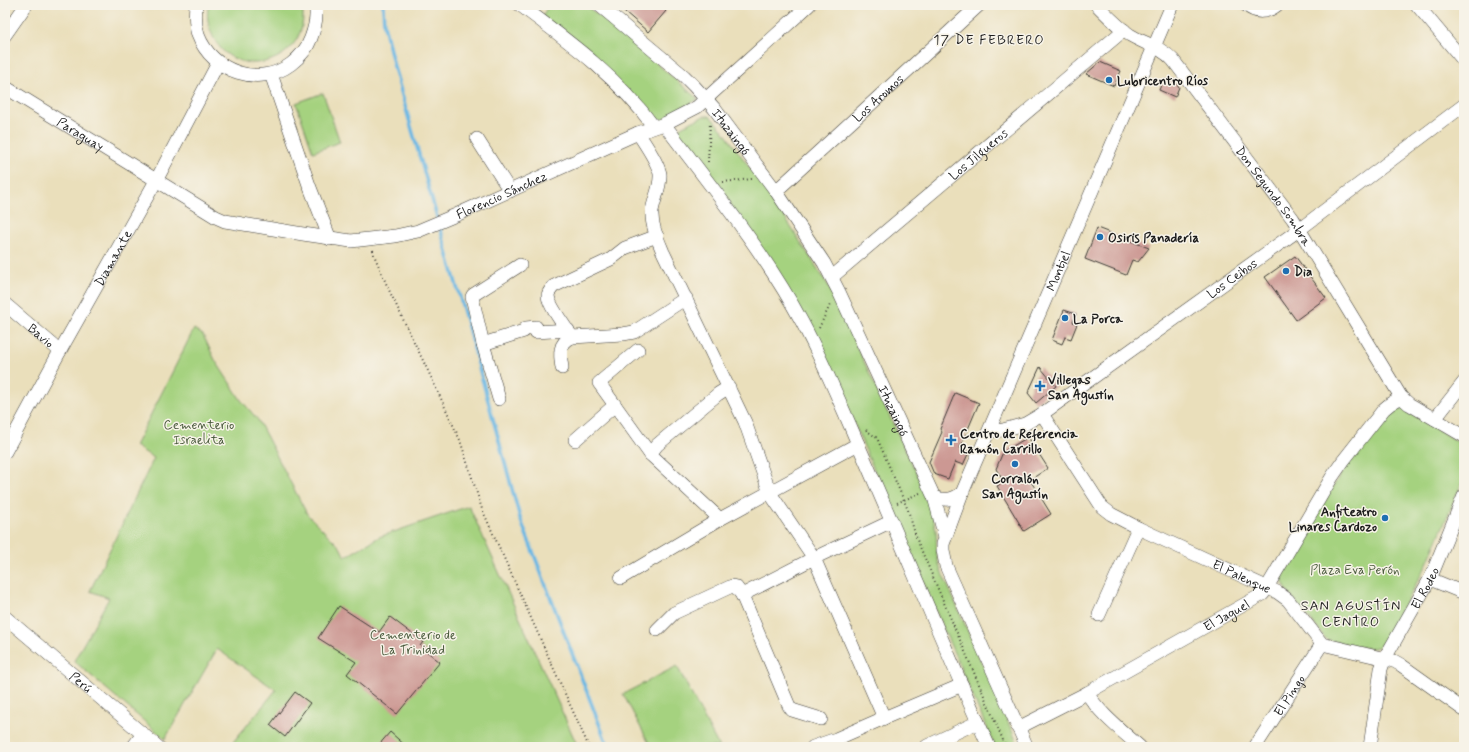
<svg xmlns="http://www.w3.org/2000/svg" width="1469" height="752" font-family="Mynerve,sans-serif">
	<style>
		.green { fill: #a5d27f; stroke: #60774e }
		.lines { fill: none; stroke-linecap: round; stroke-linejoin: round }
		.stream { stroke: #6bb8e4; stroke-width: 3.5 }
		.building { fill: #cc9893 }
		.minor-casing { stroke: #3b3934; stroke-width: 14 }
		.path { stroke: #3b3934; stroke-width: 2; stroke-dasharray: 1 3; stroke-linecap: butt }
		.minor { stroke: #fff; stroke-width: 13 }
		.poi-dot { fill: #1f6fb2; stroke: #f7f3e8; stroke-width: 1.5 }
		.labels { text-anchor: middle; stroke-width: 3; stroke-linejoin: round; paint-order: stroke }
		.poi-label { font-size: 13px; font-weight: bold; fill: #1c1c1c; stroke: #f7f3e8; text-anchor: start }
		.street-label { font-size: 13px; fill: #1c1c1c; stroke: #f7f3e8 }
		.park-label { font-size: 13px; fill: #4c5c3f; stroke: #f7f3e8 }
		.neighbourhood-label { font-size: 14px; letter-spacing: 1px; fill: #1c1c1c; stroke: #f7f3e8 }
	</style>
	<rect width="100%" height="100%" fill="#f7f3e8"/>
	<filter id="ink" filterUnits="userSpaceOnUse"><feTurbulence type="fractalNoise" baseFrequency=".025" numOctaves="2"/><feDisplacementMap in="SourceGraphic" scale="8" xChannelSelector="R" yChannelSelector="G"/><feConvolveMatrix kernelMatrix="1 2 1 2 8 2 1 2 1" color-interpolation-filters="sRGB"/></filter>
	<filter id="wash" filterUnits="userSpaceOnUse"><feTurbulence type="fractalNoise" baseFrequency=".012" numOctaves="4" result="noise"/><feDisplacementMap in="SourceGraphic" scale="16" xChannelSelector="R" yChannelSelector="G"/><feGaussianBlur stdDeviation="0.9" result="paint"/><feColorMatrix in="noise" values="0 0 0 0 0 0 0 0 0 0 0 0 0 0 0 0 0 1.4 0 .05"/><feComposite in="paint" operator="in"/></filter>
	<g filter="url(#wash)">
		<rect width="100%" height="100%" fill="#eadfbb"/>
		<path class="green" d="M209 5H302C313 63 232 87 211 32 208 24 206 14 209 5Z
			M549 5H585L612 25 698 99 663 120H657L637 99 542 16Z
			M323 93 340 142 313 152 296 103Z
			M704 116H710L724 132 778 207 828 285 928 498 936 530 937 557 940 568 1019 747H995L835 380 677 131 681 127Z
			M194 329 203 335 215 360 241 400 258 420 307 514 340 547 345 557 379 537 469 506 578 747H229L276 690 217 649 165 739 74 661 109 598 90 591 154 458 135 446Z
			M1396 408 1403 409 1464 445V478L1425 568 1384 641C1381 645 1379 647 1374 648 1366 649 1334 642 1326 639L1289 594 1283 583V575L1316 515 1347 464 1389 410Z
			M677 666 719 747H651L623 694Z"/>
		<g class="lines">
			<path class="stream" d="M383 5 384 25 394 67 459 294 520 518 605 739 611 747"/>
		</g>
		<g id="blocks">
			<path class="building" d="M617 5H660L666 11 648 32Z
				M1100 62 1121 71 1114 86 1086 74Z
				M1173 79 1179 87 1175 97 1159 90 1163 80Z
				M1097 228 1149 248 1138 262 1132 260 1126 275 1085 259Z
				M1295 256 1326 298 1296 320 1265 277Z
				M1064 310 1076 314 1073 322 1077 324 1071 339 1065 337 1062 344 1052 340Z
				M1040 367 1056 386 1036 403 1028 393Z
				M955 393 979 403 960 448 969 452 963 465 955 462 948 479 934 474 929 462 942 432 940 429Z
				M1028 437 1048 468 1030 480 1051 514 1024 531 997 486 1004 482 996 469 1003 452Z
				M339 606 379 632 390 617 423 642 420 646 440 662 397 714 347 674 356 662 318 638Z
				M295 692 310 703 285 737 270 725Z
				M390 732 407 747H377Z"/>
		</g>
	</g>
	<g filter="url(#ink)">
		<use href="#blocks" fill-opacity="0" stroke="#3b3934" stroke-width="1"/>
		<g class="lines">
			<g class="minor-casing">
				<g id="minor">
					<path d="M196 5C195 15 195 25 198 35 212 72 259 88 291 64 300 57 307 49 311 38 315 27 318 16 315 5"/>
					<path d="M520 5C568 41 618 77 654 127"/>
					<path id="s1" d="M599 5 684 76 694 86 714 108 776 191 824 263 839 292 934 497 945 537"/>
					<path id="s2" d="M1097 5C1107 15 1118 27 1130 35 1145 44 1161 47 1173 60L1293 219 1401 397 1409 404 1464 436"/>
					<path d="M1246 5C1256 14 1267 13 1277 5"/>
					<path d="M1417 5 1464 61"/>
					<path d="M5 35 26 5"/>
					<path d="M271 74 309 185 330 239"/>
					<path id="s3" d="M5 87 216 217 225 221 303 234 351 241 395 236 418 231 456 215 638 133 664 124 697 107 809 5"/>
					<path d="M664 124C712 188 764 251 802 322 824 363 842 407 861 451 904 549 945 649 989 747"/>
					<path d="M638 133C645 144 658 162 660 174 661 186 654 199 652 211 651 225 658 240 663 252L745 422 770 493 814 558 884 718 962 685"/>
					<path d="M477 139 510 191"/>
					<path id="s4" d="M776 191 979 5"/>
					<path d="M657 236 625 248 611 259 554 286C551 289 548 292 548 296 549 306 566 328 572 337L623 334 634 332 686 298"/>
					<path id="s5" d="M832 277 1124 30"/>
					<path id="s6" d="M5 304 60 351"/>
					<path d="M483 344 524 331 526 328 536 327V332L568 330"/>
					<path d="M638 350 599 383 650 454 720 519"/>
					<path d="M562 368C560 355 558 343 572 337"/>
					<path d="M499 399 483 344 472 297 473 295 520 265"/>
					<path id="s7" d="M1042 414 1102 507 1111 514 1138 528 1277 592 1288 600 1322 644 1394 661 1401 665 1464 710"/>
					<path d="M1435 419 1464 382"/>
					<path id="s8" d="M990 431 1003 430 1025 424 1042 414 1300 229 1464 105"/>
					<path d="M575 440 615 405"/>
					<path id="s9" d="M5 452 60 351 157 179 218 63"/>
					<path d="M650 454 657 445 718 394 729 387"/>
					<path d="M934 497C945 501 952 500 962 493"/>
					<path d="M621 578 720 519 858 444"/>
					<path d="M1430 579 1464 593"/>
					<path d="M1099 615 1138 528"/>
					<path id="s10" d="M5 617 158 747"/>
					<path d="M657 630 674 613 732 586 736 587 742 595"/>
					<path d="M1087 693C1100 714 1121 730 1140 747"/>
					<path d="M821 719 792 710 789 706 742 595 814 558 892 521"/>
					<path id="s11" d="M1018 728 1087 693 1263 594 1332 477 1343 461 1384 409 1390 404 1401 397"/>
					<path d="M927 746 978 722"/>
					<path d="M133 747 143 734"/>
					<path d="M813 747 836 739 884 718"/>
					<path id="s12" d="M1027 747 946 566 943 550V544L962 493 1172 5"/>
					<path id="s13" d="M1255 747 1322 644"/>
					<path id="s14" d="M1370 747 1381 669 1385 658 1430 579 1464 496"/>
				</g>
			</g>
			<path class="path" d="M708 162 710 123
				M723 182 752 179
				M373 250 374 255 388 288 430 375 460 440 482 509 589 747
				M819 328 831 303
				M866 430 877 438 908 510 917 540 1006 747
				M897 503 920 493"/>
			<use href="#minor" class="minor"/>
		</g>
	</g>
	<g class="poi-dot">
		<circle cx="1109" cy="80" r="4"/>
		<circle cx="1100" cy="237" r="4"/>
		<circle cx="1286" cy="271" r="4"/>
		<circle cx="1065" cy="318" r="4"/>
		<path d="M1038 380h4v4h4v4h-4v4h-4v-4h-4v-4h4z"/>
		<path d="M949 434h4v4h4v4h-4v4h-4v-4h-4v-4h4z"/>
		<circle cx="1015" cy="464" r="4"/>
		<circle cx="1385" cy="518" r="4"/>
	</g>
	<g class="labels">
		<g class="poi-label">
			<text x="1117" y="85">Lubricentro Ríos</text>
			<text x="1108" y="242">Osiris Panadería</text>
			<text x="1294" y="276">Dia</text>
			<text x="1073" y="323">La Porca</text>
			<text x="1048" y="384">Villegas<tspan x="1048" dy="15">San Agustín</tspan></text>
			<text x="960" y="438">Centro de Referencia<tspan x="960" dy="15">Ramón Carrillo</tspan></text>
			<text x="1015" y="483" text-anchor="middle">Corralón<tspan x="1015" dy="15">San Agustín</tspan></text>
			<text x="1377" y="516" text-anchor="end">Anfiteatro<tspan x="1377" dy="15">Linares Cardozo</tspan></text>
		</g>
		<g class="street-label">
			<text dy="5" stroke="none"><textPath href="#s4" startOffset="138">Los Aromos</textPath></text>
			<text dy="5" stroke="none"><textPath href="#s1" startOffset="184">Ituzaingó</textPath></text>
			<text dy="5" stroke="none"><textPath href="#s3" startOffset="89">Paraguay</textPath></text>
			<text dy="5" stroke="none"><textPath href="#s5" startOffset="191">Los Jilgueros</textPath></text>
			<text dy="5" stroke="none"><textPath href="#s3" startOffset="544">Florencio Sánchez</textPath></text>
			<text dy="5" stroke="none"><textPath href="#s2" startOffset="264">Don Segundo Sombra</textPath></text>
			<text dy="5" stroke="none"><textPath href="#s9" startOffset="222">Diamante</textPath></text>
			<text dy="5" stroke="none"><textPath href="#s12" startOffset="517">Montiel</textPath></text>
			<text dy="5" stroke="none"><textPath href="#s8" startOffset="289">Los Ceibos</textPath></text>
			<text dy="5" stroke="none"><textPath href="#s6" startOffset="48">Bavio</textPath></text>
			<text dy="5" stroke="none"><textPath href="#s1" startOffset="508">Ituzaingó</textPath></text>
			<text dy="5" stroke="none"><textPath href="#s7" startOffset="267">El Palenque</textPath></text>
			<text dy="5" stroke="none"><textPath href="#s14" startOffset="171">El Rodeo</textPath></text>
			<text dy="5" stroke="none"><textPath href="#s11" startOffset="237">El Jaguel</textPath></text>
			<text dy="5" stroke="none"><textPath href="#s10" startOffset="100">Perú</textPath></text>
			<text dy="5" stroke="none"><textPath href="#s13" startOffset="62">El Pingo</textPath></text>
		</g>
		<g class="park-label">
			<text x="199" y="429">Cementerio<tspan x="199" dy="15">Israelita</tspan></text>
			<text x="1355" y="574">Plaza Eva Perón</text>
			<text x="413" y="639">Cementerio de<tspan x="413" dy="15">La Trinidad</tspan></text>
		</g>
		<g class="neighbourhood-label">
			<text x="989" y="44">17 DE FEBRERO</text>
			<text x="1351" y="610">SAN AGUSTÍN<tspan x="1351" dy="16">CENTRO</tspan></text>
		</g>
	</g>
	<rect width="1469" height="752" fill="none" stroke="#f7f3e8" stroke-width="20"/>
</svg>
